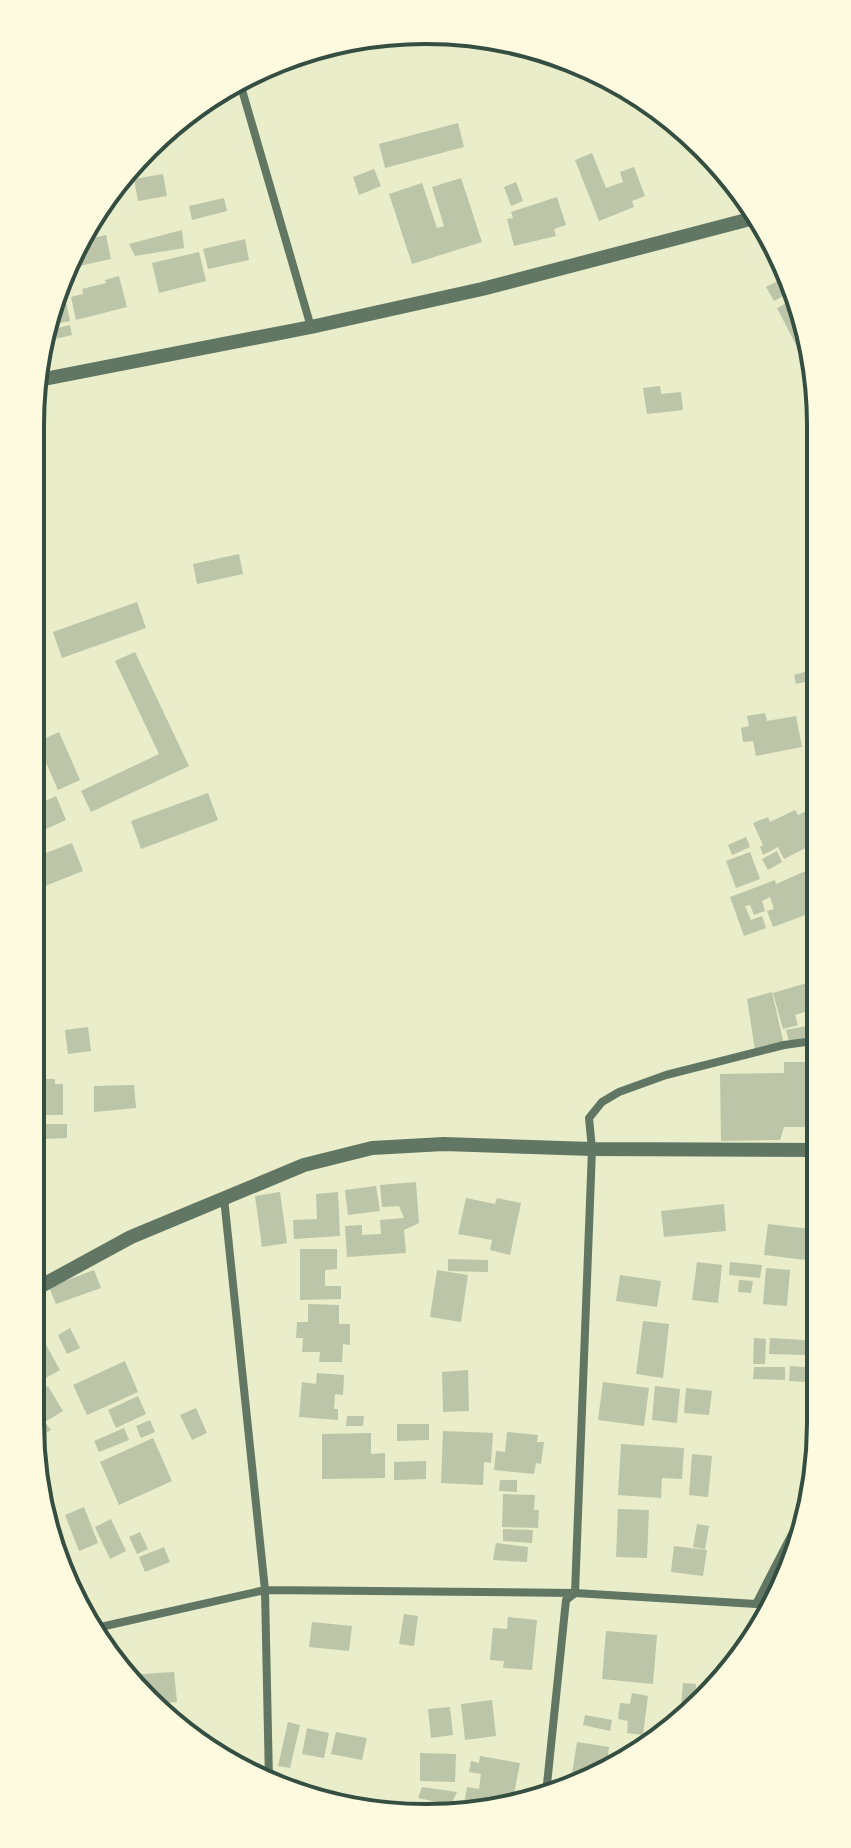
<svg xmlns="http://www.w3.org/2000/svg" width="851" height="1848" font-family="Roboto,sans-serif">
	<style>
		.building { fill: #bcc5a7 }
		.lines { fill: none; stroke-linecap: round; stroke-linejoin: round }
		.minor { stroke: #617663; stroke-width: 8 }
		.tertiary { stroke: #617663; stroke-width: 14 }
		.rim { fill: none; stroke: #344e41; stroke-width: 4 }
	</style>
	<rect width="100%" height="100%" fill="#e9edc9"/>
	<path class="building" d="M458 123 464 147 385 168 379 144Z
		M592 153 606 188 623 182 620 172 634 167 645 196 632 201 634 207 599 221 575 160Z
		M374 169 381 186 359 195 353 177Z
		M163 174 167 196 138 201 134 179Z
		M461 178 482 242 412 264 389 194 422 183 437 228 444 226 432 187Z
		M516 182 523 201 511 206 504 187Z
		M557 197 566 225 554 229 556 236 514 246 507 219 513 218 511 212Z
		M224 198 227 211 192 220 189 206Z
		M182 230 184 248 135 256 129 244Z
		M106 235 111 259 66 269V266L83 240Z
		M245 239 249 260 208 269 203 249Z
		M199 252 206 281 159 293 152 263Z
		M60 274 70 321 50 325 60 275Z
		M791 274 795 289 774 301 766 287Z
		M119 276 127 307 76 320 71 297 83 294 82 289 106 283 105 280Z
		M797 298 808 339 796 345 777 308Z
		M70 325 72 335 47 341 49 330Z
		M660 386 661 394 681 392 683 410 647 414 643 388Z
		M239 554 243 574 197 584 193 564Z
		M137 602 146 628 62 658 53 632Z
		M135 652 189 766 91 812 81 791 159 754 115 661Z
		M811 670 813 680 796 684 794 675Z
		M33 671 43 694 30 700V673Z
		M765 713 767 721 796 716 802 747 756 756 753 741 743 742 741 728 749 726 747 716Z
		M59 732 80 780 58 790 37 742Z
		M208 793 218 820 141 849 131 821Z
		M56 796 66 820 30 836V808Z
		M795 810 798 815 808 810 819 832V841L784 859 778 847 763 855 760 847 763 845 753 823 768 817 770 822Z
		M746 837 750 847 732 855 728 845Z
		M72 843 83 871 30 892V859Z
		M777 851 782 862 768 870 762 859Z
		M750 852 760 879 736 888 726 861Z
		M808 870 819 910 773 927 767 911 774 909 770 897 762 901 765 911 754 915 750 905 745 906 751 920 762 916 766 928 744 936 730 897 775 880 776 884Z
		M820 979V1016L812 1018 811 1010 795 1015 798 1025 783 1029 773 993Z
		M772 992 784 1045 755 1050 747 999Z
		M806 1026 808 1037 789 1041 786 1030Z
		M88 1027 91 1051 68 1054 65 1030Z
		M784 1062H820V1127H784L780 1140 721 1141 720 1074 784 1073Z
		M40 1079H55V1084H63V1115H40Z
		M134 1085 136 1108 94 1112V1086Z
		M44 1124H67V1138L44 1139Z
		M416 1182 419 1223 404 1230 406 1253 347 1257 345 1226 362 1225V1235L381 1234 380 1220 404 1218 399 1206 382 1207 380 1185Z
		M376 1186 380 1211 348 1215 345 1190Z
		M280 1192 287 1243 262 1247 255 1196Z
		M338 1192 340 1236 294 1239 293 1220 317 1219 316 1194Z
		M466 1198 495 1204 497 1198 521 1203 510 1255 490 1250 492 1240 458 1234Z
		M724 1204 726 1231 664 1237 661 1211Z
		M768 1224 819 1230 815 1261 764 1255Z
		M300 1249H337V1269L325 1270V1286H341V1299L300 1300Z
		M448 1259 488 1260V1272L448 1271Z
		M697 1262 722 1265 718 1303 692 1300Z
		M730 1262 762 1265 760 1278 729 1275Z
		M766 1268 790 1270 787 1306 763 1304Z
		M94 1270 101 1288 56 1304 49 1287Z
		M437 1270 468 1275 461 1322 430 1317Z
		M620 1275 661 1281 657 1307 616 1301Z
		M739 1280 753 1281 751 1293 738 1292Z
		M308 1304 339 1305V1324H350V1345L343 1344 342 1362H319L320 1352H302L303 1338H296L297 1322H308Z
		M643 1321 669 1324 663 1378 636 1374Z
		M70 1328 80 1348 67 1354 58 1335Z
		M754 1338 766 1339 765 1364H753Z
		M770 1338 805 1340V1355L769 1354Z
		M45 1343 60 1370 35 1384 39 1391 48 1386 63 1411 45 1422 51 1430 33 1441 30 1423V1351Z
		M807 1347 821 1349V1364L805 1363Z
		M125 1361 138 1392 87 1415 73 1385Z
		M790 1366 821 1368V1383L789 1381Z
		M754 1367H785V1380L753 1379Z
		M468 1370 469 1411 443 1412 442 1372Z
		M317 1373 344 1375 343 1395 335 1394 334 1409H338V1420L299 1417 302 1382 316 1384Z
		M603 1382 649 1388 644 1426 598 1420Z
		M655 1386 680 1389 677 1423 652 1420Z
		M686 1388 712 1391 709 1415 684 1413Z
		M138 1396 146 1414 116 1428 108 1410Z
		M196 1408 207 1433 192 1440 180 1415Z
		M347 1416H364L363 1426H346Z
		M150 1420 155 1432 141 1438 136 1426Z
		M397 1424H429V1440L397 1441Z
		M124 1428 129 1440 99 1452 94 1441Z
		M443 1431 493 1433 491 1463 484 1462 483 1485 441 1483Z
		M507 1432 538 1435 537 1442H544L541 1464 536 1463 534 1474 494 1470 496 1451 505 1452Z
		M371 1433V1454L385 1453V1478L322 1479V1434Z
		M153 1438 172 1481 119 1505 100 1462Z
		M621 1444 684 1448 682 1479 662 1478 661 1498 618 1495Z
		M692 1454 712 1456 708 1497 689 1495Z
		M426 1461V1479L394 1480V1462Z
		M500 1480H517V1492L499 1491Z
		M503 1494 535 1495 534 1510H539L538 1528 502 1527Z
		M84 1507 98 1543 79 1551 65 1515Z
		M618 1509 649 1510 647 1558 616 1557Z
		M111 1519 126 1551 110 1559 95 1527Z
		M697 1524 709 1526 705 1549 693 1547Z
		M503 1529 533 1530 532 1543 503 1541Z
		M140 1532 148 1549 137 1554 129 1537Z
		M496 1543 528 1547 527 1562 493 1560Z
		M674 1546 707 1550 703 1576 671 1572Z
		M164 1547 170 1562 145 1572 139 1557Z
		M404 1614 418 1616 414 1646 399 1644Z
		M508 1617 537 1620 532 1670 503 1668 504 1661 490 1660 493 1628 507 1629Z
		M312 1622 352 1626 349 1651 309 1647Z
		M606 1631 657 1635 653 1684 602 1679Z
		M174 1672 177 1702 153 1704 127 1681 126 1675Z
		M705 1678 725 1680 702 1700Z
		M683 1683 696 1684 694 1707 680 1718Z
		M632 1693 648 1696 643 1735 627 1733 628 1721 618 1719 620 1703 630 1704Z
		M492 1700 496 1736 465 1740 461 1704Z
		M450 1707 453 1735 431 1738 428 1709Z
		M585 1715 612 1720 610 1731 583 1725Z
		M288 1722 300 1725 290 1768 278 1766Z
		M307 1728 329 1733 324 1758 302 1754Z
		M336 1732 367 1738 362 1760 331 1754Z
		M577 1742 609 1747 606 1772 579 1782 571 1780Z
		M420 1753 456 1754 455 1782 420 1781Z
		M480 1756 520 1763 512 1804 507 1803 506 1809 464 1804 467 1787 479 1789 481 1774 469 1772 471 1761 479 1763Z
		M308 1785 336 1791 333 1805 306 1794Z
		M422 1787 457 1792 451 1805 418 1798Z"/>
	<g class="lines">
		<path class="minor" d="M240 83 311 327
			M224 1198 265 1590 269 1781
			M756 1604 772 1605
			M96 1628 265 1590 575 1593 756 1604 792 1534 800 1530
			M546 1794 566 1600 575 1593 592 1149 589 1118 602 1102 619 1092 666 1075 784 1045 820 1040"/>
		<path class="tertiary" d="M39 380 311 327 482 289 758 217
			M30 1292 131 1237 304 1165 372 1148 444 1144 592 1149 820 1150"/>
	</g>
	<path d="M0 0H851V1848H0ZM425 44H426A381 381 0 0 1 807 425V1423A381 381 0 0 1 426 1804H425A381 381 0 0 1 44 1423V425A381 381 0 0 1 425 44Z" fill="#fefae0" fill-rule="evenodd"/>
	<path class="rim" d="M425 44H426A381 381 0 0 1 807 425V1423A381 381 0 0 1 426 1804H425A381 381 0 0 1 44 1423V425A381 381 0 0 1 425 44Z"/>
</svg>
